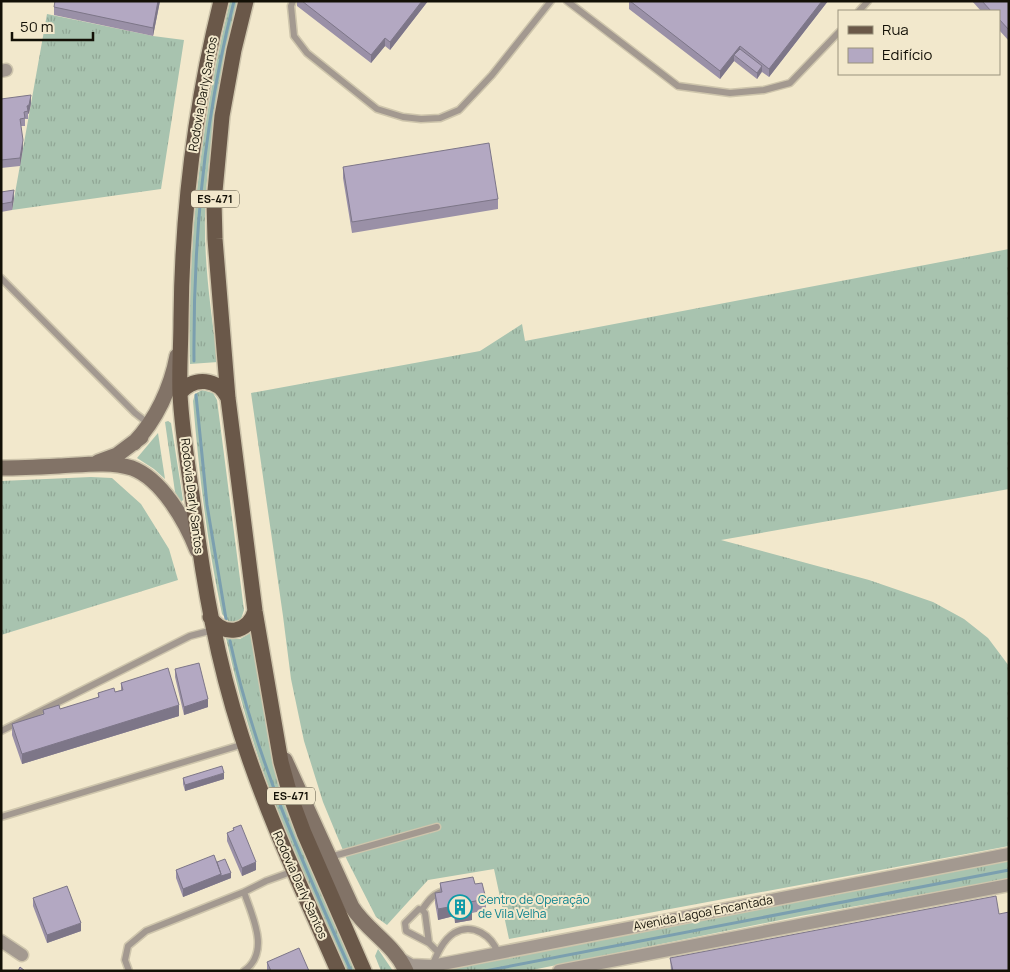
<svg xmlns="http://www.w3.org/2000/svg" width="1010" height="972" font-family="Manrope,sans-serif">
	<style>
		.grass { fill: url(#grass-tufts) }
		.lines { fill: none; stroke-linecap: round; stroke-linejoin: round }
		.stream { stroke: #7b9faf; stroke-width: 3 }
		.lane-casing { stroke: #cec5ac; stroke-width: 9 }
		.street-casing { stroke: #cec5ac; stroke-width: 15 }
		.secondary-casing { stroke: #cec5ac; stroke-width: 18 }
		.primary-casing { stroke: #cec5ac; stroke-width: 18 }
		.lane { stroke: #a39990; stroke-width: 6 }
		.street { stroke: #a39990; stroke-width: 12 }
		.secondary { stroke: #827367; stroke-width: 15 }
		.primary { stroke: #6a5849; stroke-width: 15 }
		.wall { fill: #9a90a7 }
		.shaded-wall { fill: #7d7688 }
		.building { fill: #b3a8c2; stroke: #7d7688 }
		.labels { text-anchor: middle; stroke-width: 4; stroke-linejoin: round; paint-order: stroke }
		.shield { fill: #f2e8cc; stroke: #565141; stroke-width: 1 }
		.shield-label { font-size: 11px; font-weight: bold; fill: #131006 }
		.street-label { font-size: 12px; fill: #131006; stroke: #f2e8cc }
		.culture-label { font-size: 12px; fill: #0d838f; stroke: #f2e8cc; text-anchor: start }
	</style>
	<defs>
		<pattern id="grass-tufts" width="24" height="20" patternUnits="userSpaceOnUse" patternTransform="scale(1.25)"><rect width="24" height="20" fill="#a8c3af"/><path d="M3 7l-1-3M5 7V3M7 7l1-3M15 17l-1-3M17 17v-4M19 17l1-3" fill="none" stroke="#90a695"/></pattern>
	</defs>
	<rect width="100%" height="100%" fill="#f2e8cc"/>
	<path class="grass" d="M230 1H239C225 72 207 143 205 215 204 264 211 313 218 362L190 364C187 241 201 121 230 1Z
		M47 14 153 36 184 40 161 189 12 210Z
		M1009 249V489L721 540 869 580 933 602 964 619 988 638 1009 666V846L509 939 494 869 428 880 387 925 376 917 347 860 323 802 304 741 291 679 283 616 251 393 480 351 522 324 525 341Z
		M202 390 213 393 217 400 244 610 241 619 236 622H229L222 614C207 543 199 473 193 401L195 394Z
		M168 421 171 423 183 500 181 502 175 492 165 422Z
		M158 433 165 479 154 469 137 458Z
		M91 477 112 478 141 504 169 549 178 580 1 635V481Z
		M252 632 269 733 358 971H346C321 914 294 857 273 799 253 746 238 692 226 638L240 639Z
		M1009 860V879L800 916 527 971H442Z
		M378 949 393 971H381L375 956Z"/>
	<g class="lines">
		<path class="stream" d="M194 361C193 240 204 119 234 1
			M196 395 207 505 226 619
			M230 641C255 757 303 864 351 971
			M485 971 1009 870"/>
		<g class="lane-casing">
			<path id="lane" d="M293 1 291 6 294 36 307 53 377 109 403 117 421 119 440 118 459 110 492 75 551 1
				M567 1 678 86 730 93 764 90 790 83 839 32
				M859 11 868 1
				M1 278 135 413 149 424
				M1 731 190 636 213 630
				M1 817 244 744
				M330 857 437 827
				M244 892C252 916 271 952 244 971
				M422 910C430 898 434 893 448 890
				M429 943 425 913 422 910 419 909 405 923 406 931 429 943 438 952
				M432 966C437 954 443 940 454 933 473 922 492 936 498 953
				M129 971 125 960 128 946 146 931 244 892 266 881 294 871"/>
		</g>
		<g class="street-casing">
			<path id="street" d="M1 71 6 70
				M1 941 22 955
				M399 958 411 965 432 966 1009 854
				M559 971 1009 885"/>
		</g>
		<g class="secondary-casing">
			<path id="secondary" d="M134 443C156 420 171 388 177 356
				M98 462 117 455 141 437
				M1 468C20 468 40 467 59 466 82 465 109 461 132 468 162 479 186 522 197 550
				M285 760 352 907C367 931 394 944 406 971"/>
		</g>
		<g class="primary-casing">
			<path id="primary" d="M221 1C195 105 182 212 181 319 181 344 179 369 180 394 182 433 189 471 194 509 204 586 217 660 241 734 267 816 304 893 338 971
				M246 1 234 50 222 116 214 202 215 239 228 398 255 611 281 762 291 798 304 833 364 971
				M180 393C194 376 218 378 228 398
				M210 617C223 637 248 634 255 611"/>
		</g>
		<use href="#lane" class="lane"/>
		<use href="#street" class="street"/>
		<use href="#secondary" class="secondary"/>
		<use href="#primary" class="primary"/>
	</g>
	<path class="wall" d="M160 1 153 36 54 15V7Z
		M297 1H428L390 50 385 46 371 63 297 6Z
		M629 1H828L769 77 762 72 757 79 734 61 720 79 629 9Z
		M972 1H1009V41L999 30V11H981Z
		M1 99 31 103 29 113 28 114V119H25V126H21L23 148 20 166 1 168Z
		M343 167 498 199V209L352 233 343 178Z
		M1 192 14 198 12 210 1 212Z
		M175 669 208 707 184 715 175 677Z
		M121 683 179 716 22 764 12 735V724L43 714V710L60 709 98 698V693L115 692 121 690Z
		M183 778 224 779 185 791 183 784Z
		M233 828 256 870 242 876 227 841V833L233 831Z
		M217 862 231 878 183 897 176 878V870Z
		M440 883 475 884 486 899V910L472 913V920L455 923 454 916 438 920 435 903V893L440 892Z
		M33 898 81 931 47 943 33 906Z
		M670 958 1009 971H671Z
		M267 962 309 971H267Z"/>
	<path class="shaded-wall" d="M158 1H160L153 36V28Z
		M422 1H428L390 50V42Z
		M822 1H828L769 77V69Z
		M385 38V46L371 63V55Z
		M740 46V54L734 55V61L720 79V71Z
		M762 66V71L757 79V73Z
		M31 95V103L29 113 28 114 27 106Z
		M23 140V148L20 166V158Z
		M14 190V198L12 210V202Z
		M208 699V707L184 715V707Z
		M179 705V716L22 764V754Z
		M224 773V779L185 791V785Z
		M256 862V870L242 876V868Z
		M231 873V878L183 897V889L221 874Z
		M454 906V916L438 920V909Z
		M472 909V920L455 923V913Z
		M81 923V931L47 943V935Z"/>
	<path class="building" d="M55 1H158L153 28 54 7Z
		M302 1H422L390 42 385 38 371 55Z
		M630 1H822L769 69 740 46 720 71Z
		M982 1H1009V30L999 19V11H991Z
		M740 49 762 66 757 73 734 55Z
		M31 95 29 105 27 106 28 111 24 112 25 118 20 119 23 140 20 158 1 160V99Z
		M489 143 498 199 352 222 343 167Z
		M14 190 12 202 1 204V192Z
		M199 663 208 699 184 707 175 669Z
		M168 668 179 705 22 754 12 724 44 714 43 710 59 705 60 709 99 697 98 693 114 688 115 692 123 690 121 683Z
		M222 766 224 773 185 785 183 778Z
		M241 825 256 862 242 868 227 833 234 830 233 828Z
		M214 855 221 874 183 889 176 870Z
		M225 859 231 873 221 876V874L217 862Z
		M473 877 475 884 482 883 486 899 470 902 472 909 455 913 454 906 438 909 435 893 442 892 440 883Z
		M67 886 81 923 47 935 33 898Z
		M996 896 999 914 1009 912V971H673L670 958Z
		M299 948 309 971H271L267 962Z
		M20 967 25 971H18Z"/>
	<defs>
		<g id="building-ring" transform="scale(1.25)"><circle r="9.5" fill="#f2e8cc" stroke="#0f9aa8" stroke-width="1.5"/><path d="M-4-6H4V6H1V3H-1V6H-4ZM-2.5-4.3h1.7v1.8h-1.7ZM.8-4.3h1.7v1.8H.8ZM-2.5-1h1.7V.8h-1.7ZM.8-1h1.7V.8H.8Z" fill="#0f9aa8"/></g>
	</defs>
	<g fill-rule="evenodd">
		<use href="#building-ring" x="460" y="907"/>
	</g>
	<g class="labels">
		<g class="shield">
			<rect x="191" y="190.5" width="48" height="17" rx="4"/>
			<rect x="267" y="787.5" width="48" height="17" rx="4"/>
		</g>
		<g class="shield-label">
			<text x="215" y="203">ES-471</text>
			<text x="291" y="800">ES-471</text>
		</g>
		<g class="street-label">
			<text transform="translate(203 94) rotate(-80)" y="4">Rodovia Darly Santos</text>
			<text transform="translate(192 496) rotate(83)" y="4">Rodovia Darly Santos</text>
			<text transform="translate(300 885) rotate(66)" y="4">Rodovia Darly Santos</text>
			<text transform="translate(703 913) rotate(-11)" y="4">Avenida Lagoa Encantada</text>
		</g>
		<g class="culture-label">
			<text x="478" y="904">Centro de Operação<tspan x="478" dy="14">de Vila Velha</tspan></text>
		</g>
	</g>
	<rect width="1010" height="972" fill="none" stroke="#131006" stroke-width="5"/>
	<rect x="838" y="10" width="162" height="65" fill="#f2e8cc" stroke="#99927d"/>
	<rect x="848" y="26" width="25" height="8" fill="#6a5849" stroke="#99927d"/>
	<text x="882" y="35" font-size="15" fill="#131006">Rua</text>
	<rect x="848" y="48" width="25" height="15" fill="#b3a8c2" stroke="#99927d"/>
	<text x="882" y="60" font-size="15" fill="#131006">Edifício</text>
	<path d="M12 32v8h81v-8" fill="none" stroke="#131006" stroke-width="2.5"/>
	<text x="20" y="32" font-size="15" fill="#131006" stroke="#f2e8cc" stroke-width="4" paint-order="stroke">50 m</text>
</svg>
